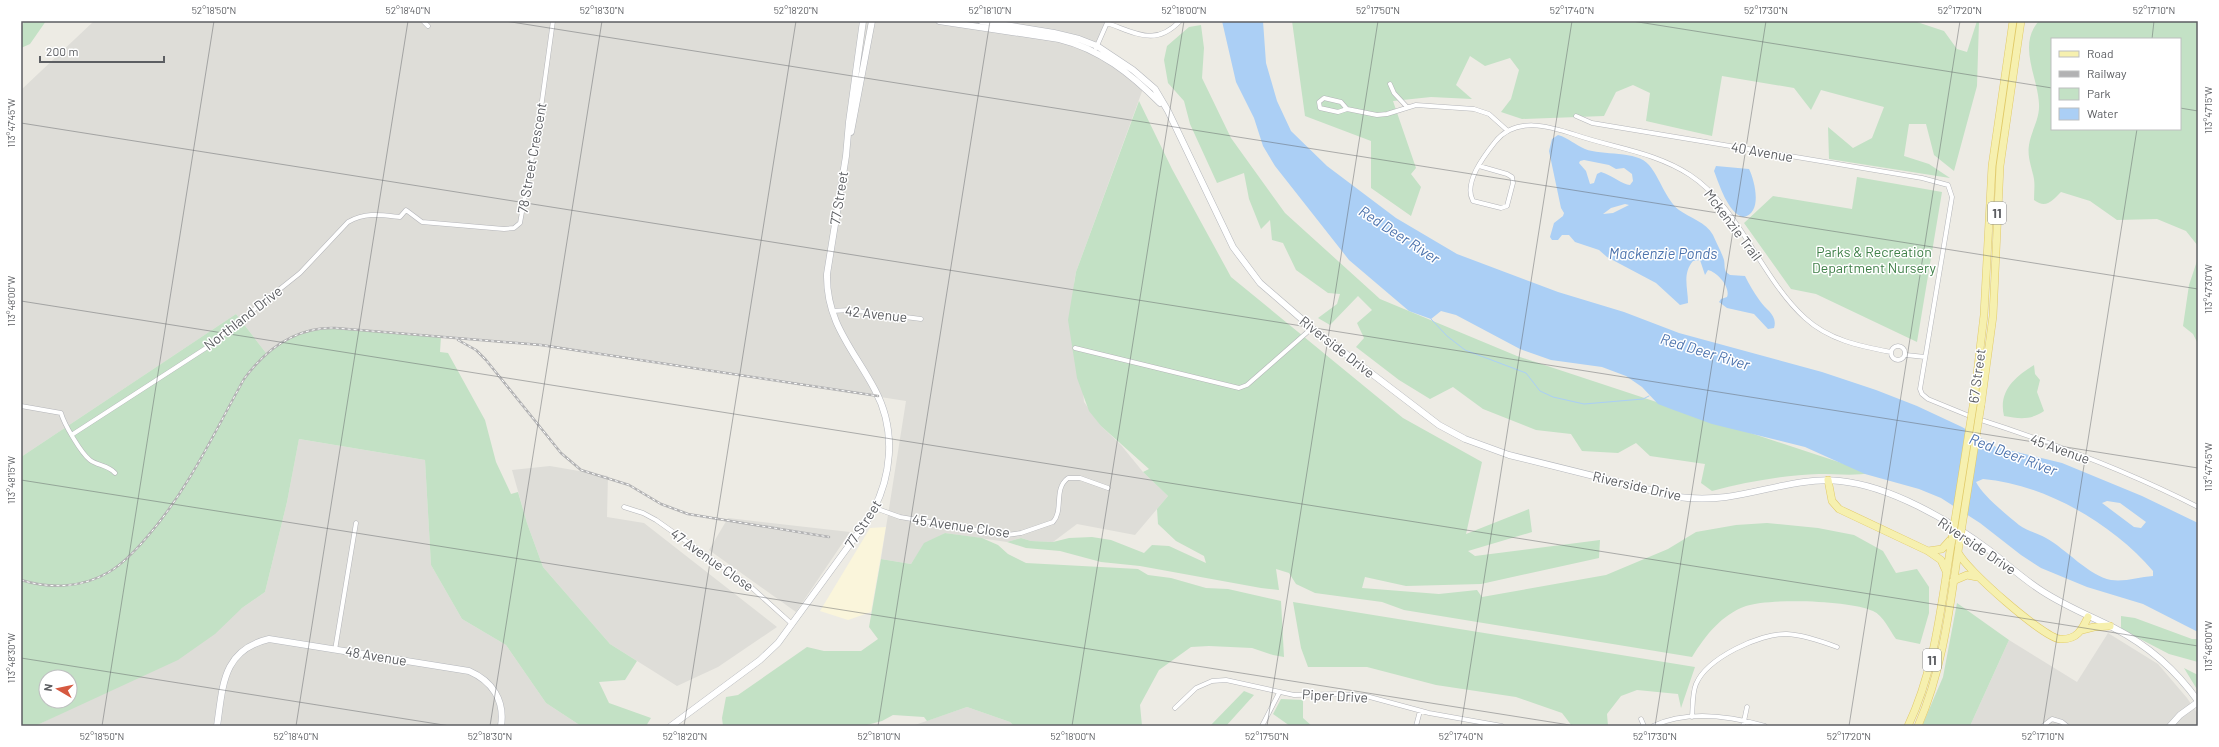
<svg xmlns="http://www.w3.org/2000/svg" width="2219" height="747" font-family="Barlow,sans-serif">
	<style>
		.commercial { fill: #faf5db }
		.industrial { fill: #deddd8 }
		.green { fill: #c3e1c5; fill-rule: evenodd }
		.water { fill: #abcff5; fill-rule: evenodd }
		.lines { fill: none; stroke-linecap: round; stroke-linejoin: round }
		.stream { stroke: #abcff5; stroke-width: 1 }
		.street-casing { stroke: #b4b5b9; stroke-width: 5 }
		.secondary-casing { stroke: #b5b7bc; stroke-width: 7 }
		.primary-casing { stroke: #e1ca68; stroke-width: 8 }
		.street { stroke: #fff; stroke-width: 4 }
		.secondary { stroke: #fff; stroke-width: 6 }
		.primary { stroke: #f6f0af; stroke-width: 7 }
		.rail-casing { stroke: #b2b2b3; stroke-width: 2.5 }
		.rail { stroke: #fff; stroke-width: 1; stroke-dasharray: 3; stroke-linecap: butt }
		.primary-bridge-casing { stroke: #e1ca68; stroke-width: 8; stroke-linecap: butt }
		.primary-bridge { stroke: #f6f0af; stroke-width: 7 }
		.ticks { fill: none; stroke: #5c5e62; stroke-width: 1; stroke-opacity: 0.45 }
		.labels { text-anchor: middle; stroke-width: 3; stroke-linejoin: round; paint-order: stroke }
		.shield { fill: #fff; stroke: #8d8e91; stroke-width: 1 }
		.shield-label { font-size: 13px; font-weight: bold; fill: #5c5e62 }
		.street-label { font-size: 14px; fill: #5c5e62; stroke: #fff }
		.park-label { font-size: 14px; fill: #3e7f47; stroke: #fff }
		.water-label { font-size: 15px; font-style: italic; fill: #4d74ae; stroke: #fff }
		.neatline { fill: none; stroke: #5c5e62; stroke-width: 1.5 }
		.ticks-label { font-size: 10px; text-anchor: middle; fill: #5c5e62 }
	</style>
	<rect width="100%" height="100%" fill="#edebe4"/>
	<path class="commercial" d="M886 527 871 612 848 620 820 611 870 528Z"/>
	<path class="industrial" d="M94 21H1107L1094 52 1144 86 1076 272 1074 283 1084 402 1101 426 1121 445 1143 472 1168 496 1135 535 1077 524 1053 542 1031 541 1021 538 1007 542 945 533 924 544 911 564 881 559 906 401 613 355 499 341 335 328 320 329 296 335 266 353 236 314 21 457V90Z
		M299 439 425 460 431 565 462 619 506 645 546 703 581 726H35L90 699 242 608 265 592 287 502Z
		M550 466 608 476 607 517 644 523 777 627 718 667 677 686 610 644 543 567 527 523 512 470Z
		M728 518 850 532 796 612 709 550Z
		M2108 633 2158 664 2187 698 2198 714V726H1970L2009 640 2077 682Z
		M967 707 1010 722 1014 726H912Z"/>
	<path class="green" d="M24 21H46L30 44 21 48V30Z
		M1292 21H1914L1944 31 1957 49 1967 52 1977 21H1979L1977 86 1954 171 1934 155 1926 124H1909L1904 156 1929 164 1950 178 1829 159 1828 127 1853 148 1872 138 1884 107 1821 90 1811 110 1794 88 1722 76 1712 136 1646 121 1650 93 1633 85 1616 92 1604 116 1522 119 1501 112 1511 99 1519 70 1510 58 1485 66 1470 56 1456 85 1472 99 1431 97 1393 101 1416 168 1411 174 1421 187 1411 216 1371 188V141L1305 116Z
		M2039 21H2198V246L2186 231 2157 219 2117 220 2090 201 2061 192C2052 201 2046 209 2034 200 2034 193 2035 186 2034 179 2032 168 2027 157 2029 145 2031 131 2040 119 2039 104 2038 77 2017 45 2039 21ZM2052 39H2180V129H2052Z
		M1201 25 1204 48 1202 78 1231 138 1285 213 1380 299 1517 356 1872 473C1854 476 1837 474 1819 474 1784 475 1746 482 1712 491L1701 483 1705 464 1650 456 1636 443 1618 453 1582 451 1571 434 1536 430 1483 409 1453 387 1430 399 1399 380 1356 347 1364 338 1357 323 1372 310 1358 296 1330 325 1318 318 1337 304 1340 294 1328 293 1296 270 1283 243 1272 240 1270 220 1261 229 1249 199 1244 173 1217 183 1190 124 1184 101 1168 83 1164 60 1167 46 1189 27Z
		M1139 101 1172 169 1231 277 1403 418 1482 462 1466 534 1529 509 1532 532 1468 551 1475 556 1600 540 1599 558 1481 584 1406 586 1365 577 1362 588 1439 594 1477 590 1482 597 1606 575 1668 549 1696 532 1736 525 1767 523 1818 528 1854 535 1883 551 1896 573 1917 569 1929 587V613L1920 644 1896 639C1890 631 1883 615 1873 611 1850 600 1770 598 1746 606 1721 615 1706 635 1692 657L1404 610 1382 602 1315 593 1296 584 1289 573 1276 569 1279 590 1261 588 1140 566 1101 562 1060 551 1026 548 1007 542 1021 538 1031 541 1053 542 1069 538 1092 537 1111 540 1144 553 1152 545 1169 546 1206 563 1204 556 1176 541 1158 524 1157 509 1168 496 1143 472 1149 469 1101 426 1089 411 1077 378 1068 320 1076 272Z
		M1857 177 1942 192 1917 342 1816 294 1791 289 1744 223 1773 196 1852 209Z
		M2198 258V344L2193 334 2183 326 2189 285Z
		M236 314 266 353C287 337 309 329 335 328L441 336 440 352 448 353 485 420 496 462 511 494 518 492 527 523 543 567 610 644 637 661 625 680 599 682 609 703 651 718 646 726H581L546 703 506 645 462 619 431 565 425 460 299 439 287 502 265 592 242 608 215 634 178 660 35 726H21V457ZM46 677H70V701H46Z
		M2034 365 2035 374 2040 380 2037 392 2044 411C2031 420 2020 419 2004 416 1998 391 2015 377 2034 365Z
		M945 533 982 538 998 545 1008 554 1026 563 1138 569 1148 575 1171 578 1206 588 1228 589 1281 601 1284 657 1273 655 1252 648 1209 646 1191 647 1159 670 1140 705 1142 726H1014L1010 722 967 707 927 721 924 717 893 715 882 721 863 726H723L722 718 726 697 738 695 807 647 824 651H861L878 639 869 627 881 559 911 564 924 543Z
		M1293 602 1695 667 1681 708 1678 694 1637 690 1621 696 1607 714 1608 726H1572L1562 713 1516 697 1436 685 1367 667H1308L1301 648Z
		M1957 603 2009 640 1970 726H1922L1943 677Z
		M2121 616 2135 618 2192 639H2198V662L2169 654 2121 629Z
		M2184 668 2198 675V691Z
		M1244 691 1254 695 1226 726H1210Z
		M1281 699 1303 700V718L1312 726H1290L1273 714Z"/>
	<path class="water" d="M1222 21H1263L1266 63 1277 101 1291 131 1327 166 1396 218 1457 254 1558 292 1624 312 1679 333 1822 372 1876 390 1917 406 1962 427 1996 447 2062 463 2142 496 2198 523V632L2143 604 2087 587 2041 568 2021 555 1980 523 1941 498 1919 489 1865 474 1805 447 1712 424 1671 409 1658 404 1642 387 1626 376 1602 367 1551 360 1520 349 1456 315 1441 311 1431 319 1409 311 1349 260 1275 166 1263 146 1254 118 1236 82ZM1983 479C2045 484 2113 524 2153 571V576C2139 577 2125 582 2111 580 2089 576 2066 549 2046 538 2038 533 2027 531 2019 525 2006 514 1983 496 1976 482ZM2107 501 2120 503 2146 522 2141 528 2134 527 2102 503Z
		M1558 135C1569 138 1575 145 1585 149 1602 156 1637 150 1649 165 1660 178 1666 200 1679 210 1690 218 1706 222 1713 235 1716 242 1722 253 1724 260 1725 265 1724 268 1726 272L1730 275 1745 276C1749 284 1754 293 1760 301 1766 310 1778 315 1774 328L1768 329 1754 314 1727 308 1719 302 1721 299 1727 297C1731 287 1717 272 1708 270L1705 275 1700 260 1693 261C1682 274 1688 288 1688 303L1680 305 1656 283 1607 257 1599 250 1575 242 1569 235H1562L1558 240H1552L1550 237 1554 223 1563 216 1564 213 1561 208 1549 151 1552 139ZM1584 160 1609 165 1616 169 1624 168 1632 174 1633 181 1630 185C1623 185 1610 174 1601 172L1597 174 1594 183 1590 184 1586 171 1579 163 1580 161ZM1625 204 1629 205 1613 213 1603 214 1611 208Z
		M1716 166 1749 169C1755 181 1763 214 1743 217 1728 213 1719 184 1714 171Z"/>
	<g class="lines">
		<path class="stream" d="M1431 319 1447 336 1465 350 1526 373 1540 391 1553 397 1584 404 1643 399 1649 396"/>
		<g class="street-casing">
			<path id="street" d="M423 21 428 26
				M1096 48 1107 23C1136 33 1155 47 1180 21
				M1390 84 1394 93 1407 107
				M1347 109 1341 102 1324 98 1319 102 1320 108 1338 112 1347 109 1377 115 1387 114 1416 105 1474 109 1489 114 1508 131
				M1576 116 1592 123 1922 178 1948 185 1952 197 1920 389 1922 394 1928 399 1972 417
				M1479 166 1507 174 1512 177 1513 183 1507 206 1501 208 1473 201C1463 183 1484 156 1495 142 1516 116 1549 126 1576 135 1614 148 1655 152 1690 175 1739 207 1761 278 1805 318 1829 340 1859 346 1891 352
				M832 311 850 310 921 319
				M1891 353a7 7 0 1 1 14 0a7 7 0 1 1-14 0Z
				M1075 348 1239 388 1247 385 1312 328
				M1906 355 1925 357
				M21 406 61 413C64 424 81 453 90 460 98 466 108 465 115 473
				M1978 419C2053 443 2128 471 2198 507
				M73 434 206 348 300 273 348 222C366 212 381 215 400 217L406 210 422 222 504 229 514 228 520 223 541 108 553 21
				M624 507 643 513 656 520 751 587 792 624
				M875 508 900 517 1007 535 1021 533 1053 522C1064 510 1053 489 1068 478H1080L1108 488
				M335 650 356 523
				M1175 708 1196 688 1212 681 1226 680 1294 695 1340 694 1366 696 1429 713 1502 726
				M1692 717C1693 706 1692 694 1696 684 1707 658 1760 633 1787 634 1804 635 1821 641 1837 647
				M1641 719 1644 726
				M1262 726 1279 693
				M1416 726 1420 711
				M1653 726C1687 710 1730 716 1765 726
				M1743 726 1747 707
				M2043 726 2052 719 2062 722 2067 726"/>
		</g>
		<g class="secondary-casing">
			<path id="secondary" d="M939 21 1059 39C1100 49 1131 74 1160 103
				M981 21 1054 33 1079 39 1097 46 1133 70 1155 89 1168 111 1233 247 1260 283 1312 328 1439 425 1465 439 1509 455 1678 497C1694 499 1710 499 1726 497 1763 492 1802 477 1840 481 1890 486 1949 520 1989 550 2007 564 2023 579 2042 591 2065 606 2090 616 2114 628 2149 646 2176 670 2198 701
				M851 132 872 21
				M217 726C223 686 222 650 269 639L469 671C492 681 505 700 501 726
				M671 726 760 660 778 643 869 518C892 479 897 431 875 390 854 350 826 323 827 274L846 156 849 122 863 21
				M2170 726 2180 715 2198 702"/>
		</g>
		<g class="primary-casing">
			<path id="primary" d="M1974 400 1984 315 1992 166 2013 21
				M1981 405 1993 316 2000 166 2021 21
				M1828 480 1832 501 1839 509 1928 551 1941 560 1946 571
				M1928 551 1942 549 1951 539
				M1958 552C1964 568 2044 638 2060 639 2077 640 2082 630 2088 617
				M1953 581 1967 575 1977 577
				M2082 630 2094 627 2110 626
				M1908 726C1936 667 1941 603 1952 539
				M1918 726C1943 669 1950 606 1959 545"/>
		</g>
		<use href="#street" class="street"/>
		<use href="#secondary" class="secondary"/>
		<use href="#primary" class="primary"/>
		<g class="rail-casing">
			<path id="rail" d="M458 340 476 350 486 360 561 453 581 470 629 485 661 504 688 514 829 537
				M21 580C50 589 82 588 109 572 124 563 136 550 147 537 188 490 214 433 244 379 266 349 296 327 335 328L541 345 878 396"/>
		</g>
		<use href="#rail" class="rail"/>
		<g class="primary-bridge-casing">
			<path id="primary-bridge" d="M1952 539 1974 400
				M1959 545 1981 405"/>
		</g>
		<use href="#primary-bridge" class="primary-bridge"/>
	</g>
	<path class="ticks" d="M505 21 2198 289M1632 21 2052 88M2152 39 2154 21M2180 108 2198 111M21 123 2198 468M21 301 2198 646M21 480 1576 726M21 658 450 726M102 726 214 21M296 726 408 21M490 726 602 21M684 726 796 21M878 726 990 21M1072 726 1184 21M1267 726 1378 21M1461 726 1572 21M1655 726 1766 21M1849 726 1960 21M2043 726 2137 129"/>
	<g class="labels">
		<g class="shield">
			<rect x="1988" y="202" width="18" height="22" rx="3"/>
			<rect x="1923" y="649" width="18" height="22" rx="3"/>
		</g>
		<g class="shield-label">
			<text x="1997" y="218">11</text>
			<text x="1932" y="665">11</text>
		</g>
		<g class="street-label">
			<text transform="translate(1762 152) rotate(10)" y="5">40 Avenue</text>
			<text transform="translate(532 158) rotate(-80)" y="5">78 Street Crescent</text>
			<text transform="translate(839 198) rotate(-81)" y="5">77 Street</text>
			<text transform="translate(1733 225) rotate(53)" y="5">Mckenzie Trail</text>
			<text transform="translate(876 314) rotate(6)" y="5">42 Avenue</text>
			<text transform="translate(243 318) rotate(-38)" y="5">Northland Drive</text>
			<text transform="translate(1337 347) rotate(38)" y="5">Riverside Drive</text>
			<text transform="translate(1977 376) rotate(-82)" y="5">67 Street</text>
			<text transform="translate(2060 449) rotate(20)" y="5">45 Avenue</text>
			<text transform="translate(1637 486) rotate(13)" y="5">Riverside Drive</text>
			<text transform="translate(863 524) rotate(-57)" y="5">77 Street</text>
			<text transform="translate(961 526) rotate(8)" y="5">45 Avenue Close</text>
			<text transform="translate(1977 546) rotate(34)" y="5">Riverside Drive</text>
			<text transform="translate(712 560) rotate(35)" y="5">47 Avenue Close</text>
			<text transform="translate(376 656) rotate(9)" y="5">48 Avenue</text>
			<text transform="translate(1335 696) rotate(3)" y="5">Piper Drive</text>
		</g>
		<g class="park-label">
			<text x="1874" y="257">Parks &amp; Recreation<tspan x="1874" dy="16">Department Nursery</tspan></text>
		</g>
		<g class="water-label">
			<text transform="translate(1399 235) rotate(33)" y="5">Red Deer River</text>
			<text x="1663" y="259">Mackenzie Ponds</text>
			<text transform="translate(1705 352) rotate(17)" y="5">Red Deer River</text>
			<text transform="translate(2013 455) rotate(21)" y="5">Red Deer River</text>
		</g>
	</g>
	<rect width="2219" height="747" fill="none" stroke="#ffffff" stroke-width="44"/>
	<rect x="2051" y="38" width="130" height="92" fill="#ffffff" stroke="#bebfc0"/>
	<rect x="2059" y="51" width="20" height="6" fill="#f6f0af" stroke="#bebfc0"/>
	<text x="2087" y="58" font-size="12" fill="#5c5e62">Road</text>
	<rect x="2059" y="71" width="20" height="6" fill="#b2b2b3" stroke="#bebfc0"/>
	<text x="2087" y="78" font-size="12" fill="#5c5e62">Railway</text>
	<rect x="2059" y="88" width="20" height="12" fill="#c3e1c5" stroke="#bebfc0"/>
	<text x="2087" y="98" font-size="12" fill="#5c5e62">Park</text>
	<rect x="2059" y="108" width="20" height="12" fill="#abcff5" stroke="#bebfc0"/>
	<text x="2087" y="118" font-size="12" fill="#5c5e62">Water</text>
	<g transform="translate(58 689) rotate(279)"><circle r="19" fill="#ffffff" stroke="#bebfc0"/>
	<path d="M0-3L7 15L0 10L-7 15Z" fill="#d65940"/>
	<text y="-6" font-size="11" font-weight="bold" text-anchor="middle" fill="#5c5e62">N</text>
	</g>
	<path d="M40 56v6h124v-6" fill="none" stroke="#5c5e62" stroke-width="2"/>
	<text x="46" y="56" font-size="12" fill="#5c5e62" stroke="#ffffff" stroke-width="3" paint-order="stroke">200 m</text>
	<rect x="22" y="22" width="2175" height="703" class="neatline"/>
	<g class="ticks-label">
		<text x="214" y="14">52°18'50"N</text>
		<text x="408" y="14">52°18'40"N</text>
		<text x="602" y="14">52°18'30"N</text>
		<text x="796" y="14">52°18'20"N</text>
		<text x="990" y="14">52°18'10"N</text>
		<text x="1184" y="14">52°18'00"N</text>
		<text x="1378" y="14">52°17'50"N</text>
		<text x="1572" y="14">52°17'40"N</text>
		<text x="1766" y="14">52°17'30"N</text>
		<text x="1960" y="14">52°17'20"N</text>
		<text x="2154" y="14">52°17'10"N</text>
		<text transform="translate(2208 110) rotate(-90)" y="4">113°47'15"W</text>
		<text transform="translate(11 123) rotate(-90)" y="4">113°47'45"W</text>
		<text transform="translate(2208 289) rotate(-90)" y="4">113°47'30"W</text>
		<text transform="translate(11 301) rotate(-90)" y="4">113°48'00"W</text>
		<text transform="translate(2208 467) rotate(-90)" y="4">113°47'45"W</text>
		<text transform="translate(11 480) rotate(-90)" y="4">113°48'15"W</text>
		<text transform="translate(2208 646) rotate(-90)" y="4">113°48'00"W</text>
		<text transform="translate(11 658) rotate(-90)" y="4">113°48'30"W</text>
		<text x="102" y="740">52°18'50"N</text>
		<text x="296" y="740">52°18'40"N</text>
		<text x="490" y="740">52°18'30"N</text>
		<text x="685" y="740">52°18'20"N</text>
		<text x="879" y="740">52°18'10"N</text>
		<text x="1073" y="740">52°18'00"N</text>
		<text x="1267" y="740">52°17'50"N</text>
		<text x="1461" y="740">52°17'40"N</text>
		<text x="1655" y="740">52°17'30"N</text>
		<text x="1849" y="740">52°17'20"N</text>
		<text x="2043" y="740">52°17'10"N</text>
	</g>
</svg>
